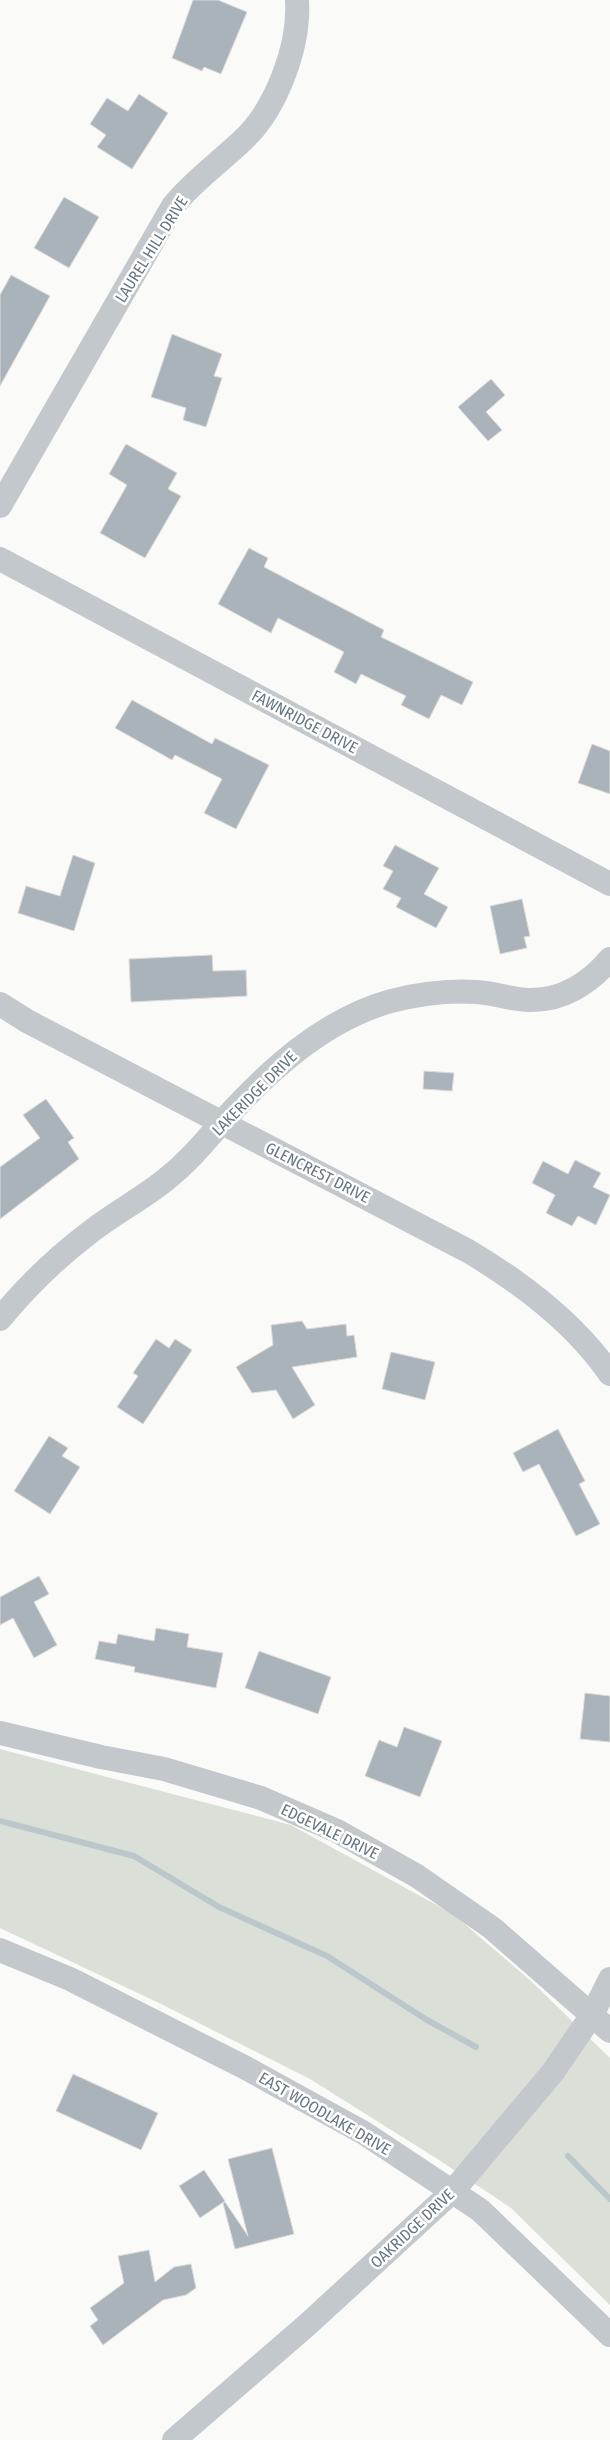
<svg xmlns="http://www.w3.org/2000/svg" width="610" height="2440" font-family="'Fira Sans Condensed',sans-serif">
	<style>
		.green { fill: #dadfd7 }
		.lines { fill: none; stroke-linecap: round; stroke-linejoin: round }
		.stream { stroke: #bbc7cb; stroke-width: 6 }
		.building { fill: #aab3b9; stroke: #dcdcda }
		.minor { stroke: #c3c8cc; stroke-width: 24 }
		.labels { text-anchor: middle; stroke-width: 5; stroke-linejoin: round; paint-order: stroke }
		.street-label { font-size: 16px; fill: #657683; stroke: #fff }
	</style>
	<rect width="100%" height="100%" fill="#fafaf8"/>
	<path class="green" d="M0 1749 291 1825 453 1914 532 1982 610 2058V2305L511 2208 439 2160 310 2079 159 2003 0 1928Z"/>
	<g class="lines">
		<path class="stream" d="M0 1821 134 1856 219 1907 327 1956 427 2020 476 2047
			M568 2156 610 2199"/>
	</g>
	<path class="building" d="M193 0H218L247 12 221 74 204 67 202 71 172 58Z
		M139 94 168 113 132 169 97 147 106 135 90 124 107 98 128 111Z
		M64 197 99 217 69 268 34 248Z
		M11 275 50 296 0 386V295Z
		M172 334 222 354 214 376 222 378 206 427 183 420 186 408 151 397Z
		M491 379 505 395 486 412 502 430 488 441 458 407Z
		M126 444 177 473 168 489 181 496 145 558 100 533 127 485 109 474Z
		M249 548 268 558 264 567 384 630 381 637 473 682 462 705 441 695 429 719 401 705 406 696 361 674 356 684 334 672 344 652 278 618 271 633 218 604Z
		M132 700 212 744 215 738 269 765 236 829 204 813 222 779 175 755 172 760 115 728Z
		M592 744 610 751V794L578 783Z
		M395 845 439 868 424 894 448 907 436 928 396 907 401 898 383 889 393 871 383 866Z
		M73 855 95 863 74 931 18 913 26 886 60 896Z
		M522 899 530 936 524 937 527 948 500 954 490 906Z
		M212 955 213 971 246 970 247 996 131 1002 129 959Z
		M424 1071 454 1073 452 1091 423 1089Z
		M46 1099 74 1138 68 1142 79 1159 0 1219V1167L40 1138 23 1115Z
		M575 1160 601 1173 593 1187 610 1195 596 1225 578 1216 572 1226 546 1213 555 1195 532 1183 543 1161 568 1174Z
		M302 1321 307 1329 346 1324 347 1336 354 1335 357 1357 292 1367 315 1405 293 1419 276 1390 252 1393 236 1367 273 1345 271 1325Z
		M156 1339 169 1348 175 1339 192 1350 143 1424 117 1407 138 1376 133 1373Z
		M391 1352 435 1362 425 1400 382 1389Z
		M558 1429 585 1481 579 1484 600 1524 576 1536 539 1464 523 1472 513 1453Z
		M49 1436 68 1448 62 1456 80 1467 50 1514 14 1491Z
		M39 1576 49 1594 34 1602 57 1645 34 1658 13 1618 0 1625V1597Z
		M156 1628 189 1634 187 1647 223 1653 216 1688 134 1672 135 1667 95 1659 99 1641 116 1644 118 1634 154 1641Z
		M259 1651 331 1677 318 1714 245 1688Z
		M585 1693 610 1696V1742L580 1739Z
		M404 1727 442 1741 420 1797 365 1776 379 1740 397 1747Z
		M73 2074 158 2113 141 2150 56 2111Z
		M272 2148 294 2234 235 2249 223 2203 225 2202 248 2236 228 2159Z
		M204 2170 225 2201 200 2218 179 2186Z
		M149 2250 155 2282 174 2267 191 2264 196 2288 186 2295 163 2300 103 2345 90 2326 98 2320 90 2308 124 2283 118 2256Z"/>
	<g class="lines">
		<path class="minor" d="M0 506 173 206C193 181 220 162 243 140 277 108 300 45 297 0
			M0 559 610 884
			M0 1004 27 1021 468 1251C522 1283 574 1322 610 1374
			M0 1319C27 1286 56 1258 89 1233 113 1214 140 1200 164 1181 187 1163 203 1144 222 1122 268 1071 323 1020 391 1001 418 994 450 990 477 992 495 993 512 1000 529 1000 562 1001 590 983 610 959
			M0 1733 101 1757 164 1769 261 1798 337 1831 417 1876 492 1928 610 2031
			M0 1950 70 1979 244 2067 364 2133 480 2210 610 2335
			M174 2440 307 2325 453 2191 553 2072 592 2015 610 1979"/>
	</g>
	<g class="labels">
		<g class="street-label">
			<text transform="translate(151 249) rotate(-58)" y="6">LAUREL HILL DRIVE</text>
			<text transform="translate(305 721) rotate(28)" y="6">FAWNRIDGE DRIVE</text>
			<text transform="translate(254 1093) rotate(-45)" y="6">LAKERIDGE DRIVE</text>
			<text transform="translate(318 1172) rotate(27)" y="6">GLENCREST DRIVE</text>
			<text transform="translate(330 1831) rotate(26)" y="6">EDGEVALE DRIVE</text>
			<text transform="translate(325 2113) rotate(30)" y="6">EAST WOODLAKE DRIVE</text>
			<text transform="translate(412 2228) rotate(-43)" y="6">OAKRIDGE DRIVE</text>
		</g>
	</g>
</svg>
